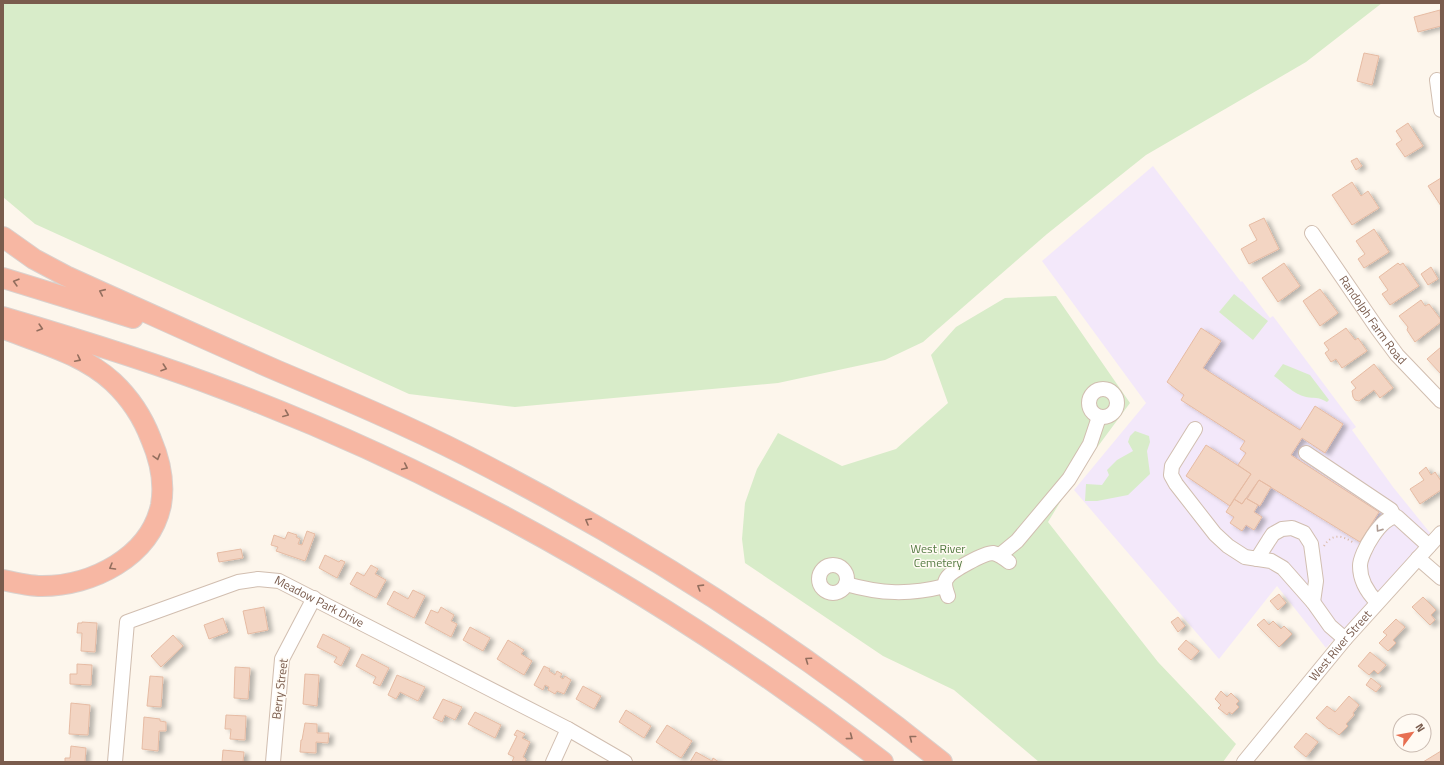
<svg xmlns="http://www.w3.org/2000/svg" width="1444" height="765" font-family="'Titillium Web',sans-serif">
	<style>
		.education { fill: #f3e8fa }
		.green { fill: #d8ecc9 }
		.building { fill: #f3d5c3; stroke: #e6bba3; filter: url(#shadow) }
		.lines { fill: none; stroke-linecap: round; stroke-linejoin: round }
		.minor-casing { stroke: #d1beb0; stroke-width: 16 }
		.highway-casing { stroke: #dad1cd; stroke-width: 22 }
		.path { stroke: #d9b8a5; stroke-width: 2; stroke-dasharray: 1 3; stroke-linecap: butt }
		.minor { stroke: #fff; stroke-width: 14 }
		.highway { stroke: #f7b7a3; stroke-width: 20 }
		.oneway { stroke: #936e5e }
		.oneway2 { stroke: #af9d94 }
		.labels { text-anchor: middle; stroke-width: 3; stroke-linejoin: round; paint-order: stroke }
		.street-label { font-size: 12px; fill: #7a5c4d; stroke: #fffaf3 }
		.park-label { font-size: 12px; fill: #537a41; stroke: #fffaf3 }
	</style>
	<defs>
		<filter id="shadow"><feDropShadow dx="4.5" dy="2.5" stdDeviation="2" flood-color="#0004"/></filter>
	</defs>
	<rect width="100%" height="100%" fill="#fdf6ec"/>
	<path class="education" d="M1153 166 1241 282 1242 281 1270 318 1273 316 1356 427 1352 430 1393 487 1431 534 1326 648 1277 586 1219 659 1074 490 1146 403 1042 261Z"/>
	<path class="green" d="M3 3H1382L1306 62 1146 155 1047 234 923 342 885 360 778 383 515 407 409 394 35 224 3 197Z
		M1234 294 1268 321 1253 340 1219 312Z
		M1056 296 1130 403 1076 476 1048 522 1158 662 1236 744 1223 762H1039L954 690 883 656 745 563 742 539 745 503 757 469 778 433 842 466 896 449 948 403 931 355 956 327 1005 298Z
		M1283 364 1310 375 1329 400 1327 402C1317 396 1315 399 1306 397 1293 394 1284 383 1274 376Z
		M1135 431 1149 436 1150 442 1147 451 1150 474 1128 495 1097 501H1085L1086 484 1102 485 1109 475 1107 470 1117 460 1133 451 1128 442 1130 436Z"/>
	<path class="building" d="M1440 10 1441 26 1418 32 1414 17Z
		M1364 53 1379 56 1372 85 1357 81Z
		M1408 123 1423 146 1405 157 1396 144 1402 140 1396 131Z
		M1357 158 1362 166 1356 170 1351 161Z
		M1441 178V206L1428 186Z
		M1352 182 1361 196 1368 191 1379 208 1352 225 1332 195Z
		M1264 218 1279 249 1249 264 1241 249 1257 240 1249 225Z
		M1374 229 1389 252 1364 268 1358 259 1365 254 1356 241Z
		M1284 263 1300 286 1278 302 1262 278Z
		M1398 263 1400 265 1403 263 1419 286 1390 305 1382 294 1388 290 1379 277Z
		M1431 267 1438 279 1428 285 1421 274Z
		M1320 289 1338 313 1320 326 1303 301Z
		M1421 300 1425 306 1429 304 1441 320V322L1415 342 1407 330 1408 327 1399 316Z
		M1201 328 1221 341 1203 368 1300 430 1315 406 1343 424 1325 453 1302 438 1291 455 1379 512 1360 542 1259 480 1242 504 1234 499 1251 474 1238 465 1246 453 1240 449 1245 441 1181 400 1184 395 1167 382Z
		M1346 328 1355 340 1358 338 1367 351 1342 368 1336 359 1331 362 1325 353 1329 350 1324 343Z
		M1441 347V374L1427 359Z
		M1374 364 1393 388 1380 398 1374 390 1359 401 1355 400 1353 397 1352 391 1356 388 1351 382Z
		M1206 445 1251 474 1230 506 1186 476Z
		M1426 467 1431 475 1435 472 1441 481V490L1420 504 1410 489 1424 480 1419 473Z
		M1259 480 1271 487 1260 506 1247 499Z
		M1246 498 1258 505 1254 512 1262 517 1254 530 1246 525 1242 531 1230 523 1234 517 1226 512 1234 499 1242 504Z
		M307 531 315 534 305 561 276 551 278 547 271 545 274 535 285 539 288 532 297 535 296 537 300 539 298 544 302 545Z
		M241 549 243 558 219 562 217 553Z
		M325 555 339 562 341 560 345 562 337 578 319 568Z
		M371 565 378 569 375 574 386 580 376 598 350 584 357 572 364 576Z
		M413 590 425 596 414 618 387 604 394 591 408 599Z
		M1279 594 1286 603 1278 610 1270 601Z
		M1423 597 1436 610 1431 615 1435 620 1430 625 1412 607Z
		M264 607 268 630 248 634 243 611Z
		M441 607 454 615 451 621 457 624 451 637 425 623 431 610 438 613Z
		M1178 617 1185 626 1178 632 1171 622Z
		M223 618 228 632 209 639 204 625Z
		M1264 619 1269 625 1273 621 1281 629 1284 626 1292 634 1279 647 1257 625Z
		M1396 619 1405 627 1393 640 1396 643 1388 651 1379 643 1387 635 1383 632Z
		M82 622 97 623 95 652 81 651 82 633H77L78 623H82Z
		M470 627 490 638 483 651 463 640Z
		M323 634 350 648 341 666 334 662 337 657 317 647Z
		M173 635 183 646 161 667 151 656Z
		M508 640 524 650 521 654 532 661 524 675 497 659Z
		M1186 640 1199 651 1191 660 1178 649Z
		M1370 652 1386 665 1378 674 1374 670 1369 675 1358 666Z
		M362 654 389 668 380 686 373 683 376 677 356 666Z
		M77 664 92 665 91 685 70 684V674H77Z
		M544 666 550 669 549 671 555 675 557 671 562 674 560 677 563 679 565 676 571 680 564 694 557 691 555 694 548 690 549 687 545 685 543 690 534 685Z
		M235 667 250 668 248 699 234 698Z
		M305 674 319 675 317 706 303 704Z
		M397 675 425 687 418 701 400 692 396 699 388 695Z
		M150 676 163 677 161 707 147 706Z
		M1371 678 1381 686 1376 692 1366 685Z
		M583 686 601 696 594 709 576 699Z
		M1221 691 1227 697 1231 693 1239 701 1236 704 1239 707 1232 714 1229 712 1227 715 1218 708 1221 705 1215 699Z
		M1349 696 1359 705 1353 713 1354 715 1346 724 1348 726 1339 735 1330 728 1329 729 1316 718 1327 706 1335 712Z
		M443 699 462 707 455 720 445 715 442 722 433 718Z
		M71 703 90 705 88 735 69 734Z
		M626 710 651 726 644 738 619 722Z
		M475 712 501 725 495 738 468 724Z
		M226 715 246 716 245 740 230 739 231 729H225Z
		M144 717 160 719V721L166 722V731H159L158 751 142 749Z
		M305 723 317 724V733H329L328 743 316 742V753L300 752 301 740H302Z
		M667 725 692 741 681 758 656 742Z
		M517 730 525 734 522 738 530 742 523 757 526 759 525 762H512L514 757 508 754 517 736 514 735Z
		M1306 733 1318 742 1306 757 1294 747Z
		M71 746 86 748 85 762H65V758H70Z
		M223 750 244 752 243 762H222Z
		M1441 751V762H1423Z
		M696 752 712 761 713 758 719 762H690Z"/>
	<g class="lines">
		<g class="minor-casing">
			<g id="minor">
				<path d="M1437 80 1441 110"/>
				<path id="s1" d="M1312 233 1377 328 1397 355 1441 401"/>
				<circle cx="1103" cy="403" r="14"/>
				<path d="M1195 429 1172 466 1171 475 1176 484 1215 534 1228 546 1245 557 1271 561 1283 568 1313 602 1330 626 1345 639"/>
				<path d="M1306 453 1391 510 1394 516"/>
				<path d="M1000 555 1017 541 1069 479 1090 444 1099 417"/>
				<path d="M1418 558 1441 578"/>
				<path d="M1257 559 1269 540 1273 534 1282 529 1292 528 1304 533 1311 544 1316 581 1313 602"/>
				<circle cx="833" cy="579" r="14"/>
				<path d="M846 584C881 594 909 595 945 586"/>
				<path d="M948 596C946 590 943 583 947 578 951 571 984 553 993 553 999 554 1004 558 1009 562"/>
				<path d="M1377 602C1368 593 1360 580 1360 566 1360 553 1382 515 1397 517L1429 546"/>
				<path id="s2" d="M115 762 127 622 238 582 258 579 279 581 568 729 625 762"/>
				<path d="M273 762 282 659 314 598"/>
				<path d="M553 762 568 729"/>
				<path id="s3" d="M1244 762 1345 639 1441 533"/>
			</g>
		</g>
		<g class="highway-casing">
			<path id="highway" d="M3 237 34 259 66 276C137 308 207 340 278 371 342 398 406 425 467 456 638 543 792 642 942 762
				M3 278 133 318
				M3 317C78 339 153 362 226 390 462 479 682 608 883 762
				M3 580C16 583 29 586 42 586 92 586 150 557 161 505 165 482 160 460 151 439 143 418 130 398 113 382 84 355 43 344 7 330"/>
		</g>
		<path class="path" d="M1324 546C1333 532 1343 536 1354 543"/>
		<use href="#minor" class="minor"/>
		<use href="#highway" class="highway"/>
	</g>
	<defs><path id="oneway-chevron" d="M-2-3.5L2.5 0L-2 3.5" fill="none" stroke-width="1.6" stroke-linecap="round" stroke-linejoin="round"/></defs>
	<g class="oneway">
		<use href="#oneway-chevron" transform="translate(16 282) rotate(-164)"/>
		<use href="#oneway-chevron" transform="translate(102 292) rotate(-156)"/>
		<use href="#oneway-chevron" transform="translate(40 328) rotate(17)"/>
		<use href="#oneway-chevron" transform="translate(78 359) rotate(27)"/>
		<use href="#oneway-chevron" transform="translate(164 368) rotate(19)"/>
		<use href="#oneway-chevron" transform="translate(286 414) rotate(22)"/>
		<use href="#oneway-chevron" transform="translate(157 457) rotate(74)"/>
		<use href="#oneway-chevron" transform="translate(405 467) rotate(25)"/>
		<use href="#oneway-chevron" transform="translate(588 521) rotate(-151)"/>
		<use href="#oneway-chevron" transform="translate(112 567) rotate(150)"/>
		<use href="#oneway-chevron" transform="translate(700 587) rotate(-148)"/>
		<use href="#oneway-chevron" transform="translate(808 660) rotate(-145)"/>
		<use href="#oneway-chevron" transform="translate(850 737) rotate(37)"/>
		<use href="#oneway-chevron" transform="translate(912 738) rotate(-142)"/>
	</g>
	<use class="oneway2" href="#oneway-chevron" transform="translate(1379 529) rotate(125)"/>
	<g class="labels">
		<g class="street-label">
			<text dy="4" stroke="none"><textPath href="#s1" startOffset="106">Randolph Farm Road</textPath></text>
			<text dy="4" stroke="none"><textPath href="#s2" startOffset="345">Meadow Park Drive</textPath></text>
			<text dy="4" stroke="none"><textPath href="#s3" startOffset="151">West River Street</textPath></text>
			<text transform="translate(280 689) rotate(-83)" y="4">Berry Street</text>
		</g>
		<g class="park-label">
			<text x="938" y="553">West River<tspan x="938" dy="14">Cemetery</tspan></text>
		</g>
	</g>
	<rect width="1444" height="765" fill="none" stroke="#7a5c4d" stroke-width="8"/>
	<g transform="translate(1412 733) rotate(58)"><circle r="19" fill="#fffaf3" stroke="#cabbb1"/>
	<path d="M0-3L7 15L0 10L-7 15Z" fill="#e76f51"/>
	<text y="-6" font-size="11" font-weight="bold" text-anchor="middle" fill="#7a5c4d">N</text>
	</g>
</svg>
